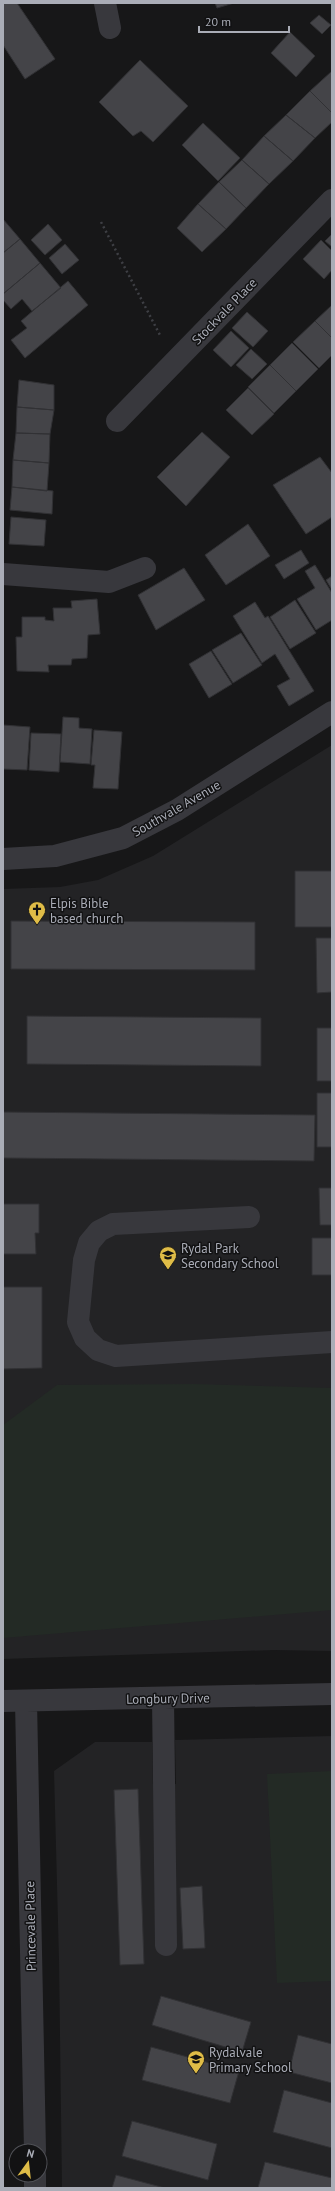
<svg xmlns="http://www.w3.org/2000/svg" width="335" height="2191" font-family="'PT Sans',sans-serif">
	<style>
		.built { fill: #232325 }
		.green { fill: #232a25 }
		.building { fill: #444448; stroke: #313134 }
		.lines { fill: none; stroke-linecap: round; stroke-linejoin: round }
		.path { stroke: #3e3f44; stroke-width: 2.5; stroke-dasharray: 2 3; stroke-linecap: butt }
		.minor { stroke: #38383d; stroke-width: 22 }
		.labels { text-anchor: middle; stroke-width: 3; stroke-linejoin: round; paint-order: stroke }
		.street-label { font-size: 13px; fill: #aaadb7; stroke: #121213 }
		.poi-label { font-size: 13px; fill: #aaadb7; stroke: #121213; text-anchor: start }
	</style>
	<rect width="100%" height="100%" fill="#171718"/>
	<path class="built" d="M332 745V1651L274 1650 3 1659V889L60 887 98 880 153 856Z
		M332 1736V2188H62L59 1960 54 1771 95 1742H152L153 1785 176 1784 175 1740Z"/>
	<path class="green" d="M193 1384 332 1388V1610L3 1638V1425L57 1385Z
		M332 1771V1981L277 1983 267 1774Z"/>
	<path class="building" d="M3 3H17L55 59 25 79 3 45Z
		M215 3H234L217 8Z
		M319 15 331 25 322 34 310 23Z
		M290 32 315 56 296 77 271 53Z
		M140 60 188 106 153 142 141 131 133 136 99 102Z
		M332 71V113L310 91Z
		M310 91 332 113V122L315 138 286 115Z
		M286 115 315 138 293 161 264 136Z
		M203 123 240 158 218 181 182 145Z
		M264 136 293 161 269 184 242 160Z
		M242 160 269 184 246 208 219 182Z
		M219 182 246 208 226 229 198 204Z
		M198 204 226 229 202 252 177 228Z
		M3 219 20 239 3 253Z
		M48 224 62 240 45 255 31 240Z
		M332 234V247L325 241Z
		M20 239 40 263 3 294V253Z
		M321 240 332 251V270L324 279 303 259Z
		M65 244 79 260 62 274 49 258Z
		M40 263 61 288 32 311 22 299 11 309 3 300V294Z
		M68 281 88 305 25 358 11 340 27 328 21 321Z
		M332 305V338L315 321Z
		M247 312 268 331 253 347 232 328Z
		M315 321 332 338V355L319 368 293 342Z
		M231 331 249 348 231 367 213 350Z
		M292 343 318 369 296 391 270 365Z
		M251 349 267 364 252 379 236 365Z
		M270 365 296 391 274 413 248 387Z
		M19 380 54 385V410L17 407Z
		M248 388 274 414 252 435 226 410Z
		M17 407 54 410 50 434 16 433Z
		M202 432 230 457 186 506 157 477Z
		M16 433 50 434 49 463 13 460Z
		M320 457 332 473V517L306 534 273 485Z
		M13 460 49 463 47 491 12 487Z
		M12 487 53 491 52 514 10 510Z
		M11 517 46 520 44 546 9 544Z
		M248 524 270 556 226 585 205 555Z
		M301 550 309 563 284 579 275 565Z
		M315 565 332 593V620L316 630 297 599 315 588 305 571Z
		M184 568 205 600 156 630 138 595Z
		M332 576V590L326 580Z
		M97 599 100 634 88 635 87 658 72 659 71 665H48L49 672 17 671 16 637H22V617H45V620L54 621 53 608H72L71 601Z
		M295 600 316 633 290 649 270 617Z
		M255 602 265 618 268 616 314 691 289 706 277 686 290 679 275 654 262 663 233 616Z
		M241 633 262 665 233 683 212 650Z
		M211 651 232 684 209 698 189 664Z
		M63 717 79 718V728L92 729 90 764 60 762Z
		M3 725 30 727 27 770 3 769Z
		M94 730 122 732 118 789 93 788 95 765H91Z
		M31 733 61 734 59 772 29 770Z
		M295 871H332V927H295Z
		M11 921 255 922V970L11 969Z
		M316 938H332V992L317 993Z
		M27 1016 261 1018V1066L27 1064Z
		M317 1028H332V1081H317Z
		M317 1093H332V1147H317Z
		M3 1112 315 1115 314 1161 3 1158Z
		M319 1188H332V1225H320Z
		M3 1204H39V1233H35L36 1254H3Z
		M312 1238H332V1275H312Z
		M3 1287H42V1368L3 1369Z
		M138 1789 144 1964 120 1965 114 1790Z
		M202 1886 205 1948 183 1949 180 1888Z
		M161 1996 251 2022 242 2052 152 2025Z
		M298 2035 332 2044V2083L289 2072Z
		M151 2047 239 2071 230 2103 142 2080Z
		M284 2090 332 2103V2148L273 2132Z
		M132 2121 217 2144 208 2180 122 2156Z
		M265 2162 332 2178V2188H258Z
		M116 2175 165 2188H112Z"/>
	<g class="lines">
		<path class="path" d="M101 222 161 337"/>
		<path class="minor" d="M105 3 110 28
			M117 421 332 200
			M3 574 109 582 145 568
			M3 859 55 856 123 838 177 810 332 712
			M249 1217 113 1224 99 1231 89 1243 84 1260 78 1322 85 1338 98 1350 116 1356 332 1342
			M163 1698 166 1945
			M3 1701 332 1694
			M26 1701 35 2151
			M35 2175V2188"/>
	</g>
	<defs>
		<g id="church-pin" transform="scale(0.9)"><path d="M0 17L-7.5 6A9.5 9.5 0 1 1 7.5 6Z" fill="#dfbc47" stroke="#121213"/><path d="M-1.2-6h2.4v3.5h3.3v2.4h-3.3V6h-2.4V-.1h-3.3v-2.4h3.3Z" fill="#111"/></g>
		<g id="school-pin" transform="scale(0.9)"><path d="M0 17L-7.5 6A9.5 9.5 0 1 1 7.5 6Z" fill="#dfbc47" stroke="#121213"/><path d="M0-5L7-2L0 1L-7-2ZM-4 1L0 2.5L4 1V4Q0 6-4 4Z" fill="#111"/></g>
	</defs>
	<g fill-rule="evenodd">
		<use href="#church-pin" x="37" y="910"/>
		<use href="#school-pin" x="168" y="1255"/>
		<use href="#school-pin" x="196" y="2059"/>
	</g>
	<g class="labels">
		<g class="street-label">
			<text transform="translate(224 311) rotate(-46)" y="5">Stockvale Place</text>
			<text transform="translate(176 808) rotate(-30)" y="5">Southvale Avenue</text>
			<text transform="translate(168 1698) rotate(-1)" y="5">Longbury Drive</text>
			<text transform="translate(30 1926) rotate(-91)" y="5">Princevale Place</text>
		</g>
		<g class="poi-label">
			<text x="50" y="908">Elpis Bible<tspan x="50" dy="15">based church</tspan></text>
			<text x="181" y="1253">Rydal Park<tspan x="181" dy="15">Secondary School</tspan></text>
			<text x="209" y="2057">Rydalvale<tspan x="209" dy="15">Primary School</tspan></text>
		</g>
	</g>
	<rect width="335" height="2191" fill="none" stroke="#aaadb7" stroke-width="8"/>
	<g transform="translate(28 2163) rotate(15)"><circle r="19" fill="#121213" stroke="#4f5055"/>
	<path d="M0-3L7 15L0 10L-7 15Z" fill="#dfbc47"/>
	<text y="-6" font-size="11" font-weight="bold" text-anchor="middle" fill="#aaadb7">N</text>
	</g>
	<path d="M199 26v6h90v-6" fill="none" stroke="#aaadb7" stroke-width="2"/>
	<text x="205" y="26" font-size="12" fill="#aaadb7" stroke="#121213" stroke-width="3" paint-order="stroke">20 m</text>
</svg>
